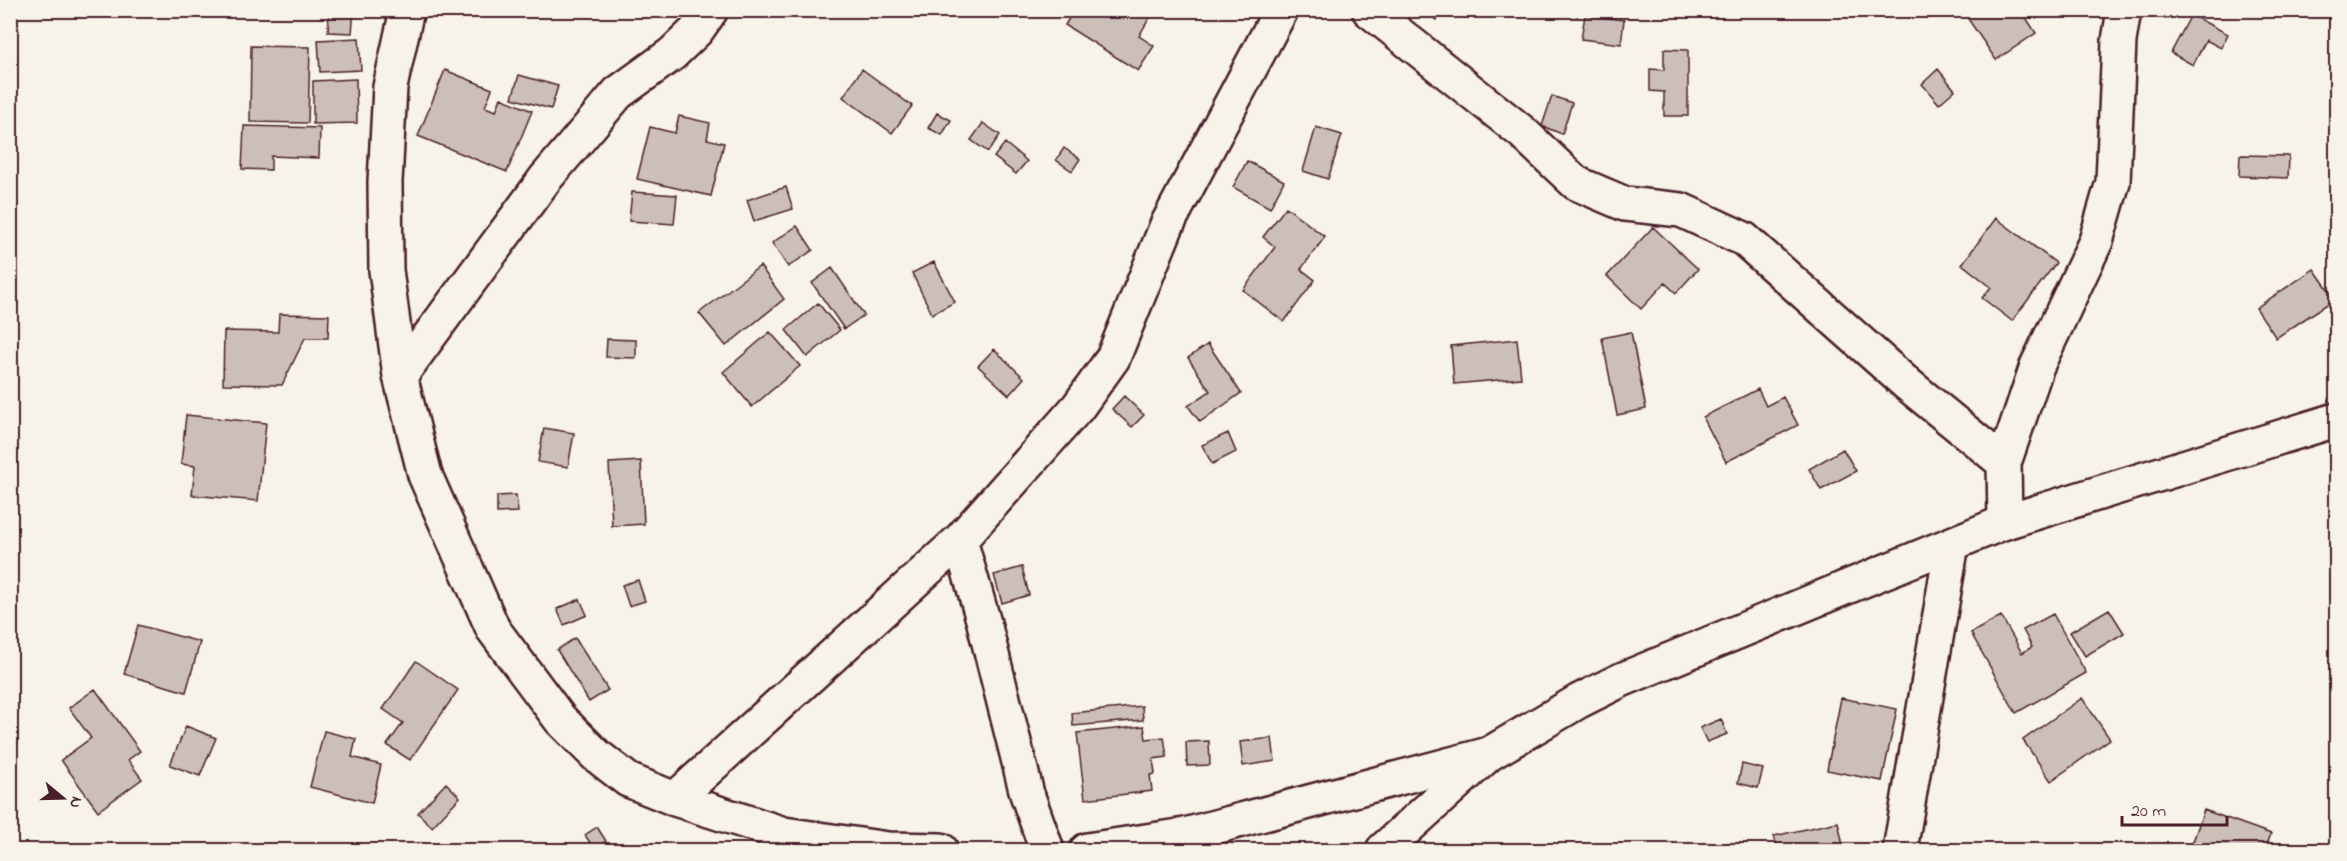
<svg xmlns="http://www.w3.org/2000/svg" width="2347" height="861" font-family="'Indie Flower',sans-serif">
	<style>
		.building { fill: #ccbfb9; stroke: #4a1f2b; stroke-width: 1.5 }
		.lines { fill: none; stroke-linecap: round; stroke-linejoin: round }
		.minor-casing { stroke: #4a1f2b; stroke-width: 38 }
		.tertiary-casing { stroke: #4a1f2b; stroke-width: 38 }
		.minor { stroke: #f7f3e8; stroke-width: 33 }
		.tertiary { stroke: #f7f3e8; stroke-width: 33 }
	</style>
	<rect width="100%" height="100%" fill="#f7f3e8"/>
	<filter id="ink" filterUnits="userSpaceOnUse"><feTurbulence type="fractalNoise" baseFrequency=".0167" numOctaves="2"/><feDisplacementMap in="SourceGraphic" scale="12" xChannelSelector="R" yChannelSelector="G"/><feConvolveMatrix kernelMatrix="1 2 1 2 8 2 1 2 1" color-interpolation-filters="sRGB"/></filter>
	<g filter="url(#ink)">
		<path class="building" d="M329 10H354L352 33 328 32Z
			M1074 10H1088L1093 13 1094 10H1154L1139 36 1154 46 1138 71 1065 25Z
			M1417 10H1442L1437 20Z
			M1558 10H1579L1578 16 1557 13Z
			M1962 10H2021L2036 33 1996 60Z
			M1585 15 1624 20 1621 44 1581 39Z
			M2191 15 2228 34 2221 48 2206 40 2193 65 2171 53Z
			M359 38 361 70 320 72 318 40Z
			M251 46 310 47 308 123 250 122Z
			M1664 49 1688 50V116H1664V92L1650 91V69L1664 70Z
			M862 69 912 106 892 133 843 97Z
			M1938 69 1955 90 1939 104 1922 84Z
			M445 70 492 89 485 107 496 111 501 98 532 111 507 172 418 136Z
			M519 75 558 86 551 109 512 98Z
			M356 79 357 123 313 124V81Z
			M1552 96 1572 103 1562 134 1542 126Z
			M937 113 951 120 942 135 928 128Z
			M679 116 710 123 707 139 724 143 711 196 637 179 650 127 675 133Z
			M983 123 1000 135 988 152 971 140Z
			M244 126 320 128 319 158 271 156V170L242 169Z
			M1316 127 1342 135 1328 179 1303 171Z
			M1005 143 1027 161 1016 174 994 157Z
			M1064 148 1080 159 1072 171 1056 160Z
			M2240 155 2289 156 2288 178 2239 176Z
			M1247 161 1284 181 1270 208 1233 187Z
			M786 187 793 209 754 221 747 200Z
			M632 192 677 195 674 224 629 221Z
			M1286 207 1325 237 1301 269 1315 280 1284 322 1243 290 1275 247 1263 237Z
			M1996 218 2056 263 2012 321 1982 298 1991 287 1962 264Z
			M797 226 813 250 788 267 772 243Z
			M1653 227 1698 269 1676 293 1665 283 1641 309 1607 276Z
			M934 262 955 302 932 314 912 273Z
			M760 266 784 299 726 346 699 313Z
			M832 268 864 315 844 329 812 283Z
			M2314 269 2335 299 2276 338 2256 308Z
			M818 303 840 330 807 357 786 330Z
			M279 314 329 315 328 338H305L282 385 223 384 224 331 278 332Z
			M770 332 800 366 752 407 723 372Z
			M1631 332 1646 409 1617 415 1602 338Z
			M607 339 636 340V358L606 357Z
			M1517 339 1521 378 1454 384 1451 346Z
			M1208 344 1241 393 1200 422 1188 406 1210 391 1188 358Z
			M994 349 1024 378 1009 395 978 366Z
			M1758 389 1766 406 1783 397 1798 425 1726 462 1703 417Z
			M1124 396 1144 415 1132 427 1112 409Z
			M186 415 266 423 258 501 192 495 195 466 181 464Z
			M544 428 574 433 568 467 538 462Z
			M1228 433 1236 452 1212 464 1202 445Z
			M1843 449 1856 471 1821 490 1809 469Z
			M641 461 644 524 612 526 609 463Z
			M516 495 518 512 497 513V496Z
			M1022 567 1029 595 1002 603 994 575Z
			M638 580 645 601 629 606 622 585Z
			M580 599 587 615 564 625 557 609Z
			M2109 609 2124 633 2085 656 2070 632Z
			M2053 614 2086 673 2016 713 1971 633 2001 616 2022 653 2032 647 2023 630Z
			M138 625 200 642 186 692 124 674Z
			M575 638 608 690 589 702 557 650Z
			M416 661 458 690 410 760 387 745 403 723 383 709Z
			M95 689 140 751 128 760 142 779 98 811 61 760 91 738 69 708Z
			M1841 698 1897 709 1882 781 1827 770Z
			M2082 698 2110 739 2051 781 2023 740Z
			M1142 706 1143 720 1073 726 1072 713Z
			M1721 719 1727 734 1707 742 1700 728Z
			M186 726 216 738 200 776 170 765Z
			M1144 726 1146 739 1164 737 1167 757 1153 759 1155 774 1150 775 1152 791 1085 799 1077 733Z
			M324 731 356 739 352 757 381 765 372 803 310 787Z
			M1272 738 1275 761 1243 766 1240 742Z
			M1209 741 1210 765 1187 766 1186 742Z
			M1742 764 1763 769 1758 788 1738 783Z
			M446 783 460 797 432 827 418 813Z
			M2204 810 2271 834 2265 850H2190Z
			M1838 822 1844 850H1778L1774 836Z
			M597 827 606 841 594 849 585 835Z"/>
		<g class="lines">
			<g class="minor-casing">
				<path id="minor" d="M407 10 390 87 385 182 386 270 400 376 425 475 493 629 560 719 596 755 628 780 675 799 784 834 888 849 941 850
					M1369 10 1522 132 1576 183 1625 204 1681 210 1744 239 1906 383 2004 463
					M400 376 545 179 618 93 672 54 697 30 711 10
					M2005 522 2004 463 2037 366 2096 241 2113 182 2119 41 2124 10
					M960 540 984 623 1027 794 1047 850
					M675 799 960 540 1078 407 1113 358 1167 225 1281 10
					M1087 850 1185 835 1489 754
					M1900 850 1952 544"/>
			</g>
			<g class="tertiary-casing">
				<path id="tertiary" d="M1383 850 1489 754 1579 701 1621 680 2005 522 2336 420"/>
			</g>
			<use href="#minor" class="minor"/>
			<use href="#tertiary" class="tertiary"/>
		</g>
	</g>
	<rect width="2347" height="861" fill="none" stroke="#f7f3e8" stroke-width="36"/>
	<rect x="18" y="18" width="2311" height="825" fill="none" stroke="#4a1f2b" stroke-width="2" filter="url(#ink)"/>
	<g transform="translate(63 798) rotate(109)" stroke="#f7f3e8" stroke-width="4.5" paint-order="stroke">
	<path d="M0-4.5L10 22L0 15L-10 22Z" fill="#4a1f2b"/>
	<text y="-9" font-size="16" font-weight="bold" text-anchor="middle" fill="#4a1f2b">N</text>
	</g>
	<path d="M2122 816v9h105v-9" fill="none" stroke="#4a1f2b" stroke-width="3"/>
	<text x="2131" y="816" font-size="18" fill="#4a1f2b" stroke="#f7f3e8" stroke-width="4.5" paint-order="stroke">20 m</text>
</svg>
